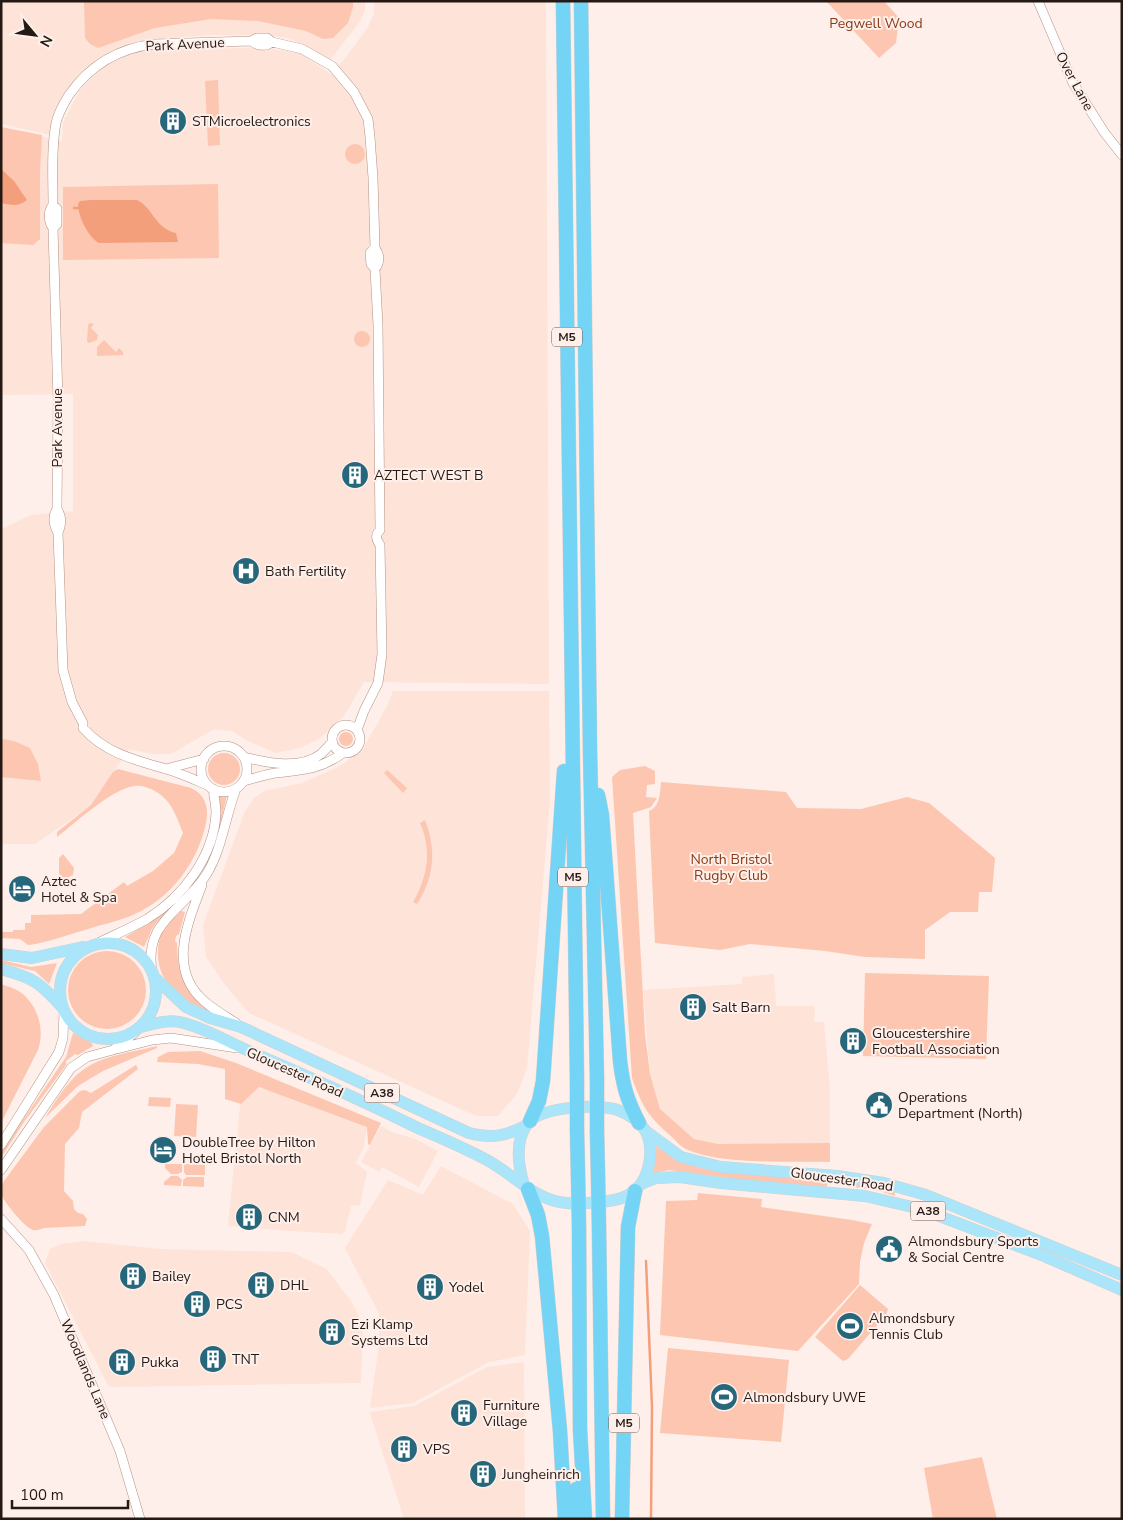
<svg xmlns="http://www.w3.org/2000/svg" width="1123" height="1520" font-family="'Nunito Sans',sans-serif">
	<style>
		.built { fill: #fee3d8 }
		.green { fill: #fdc6b0 }
		.water { fill: #f39f7c }
		.lines { fill: none; stroke-linecap: round; stroke-linejoin: round }
		.stream { stroke: #f39f7c; stroke-width: 2.5 }
		.minor-casing { stroke: #b39285; stroke-width: 10 }
		.major-casing { stroke: #d3d1d0; stroke-width: 12 }
		.highway-casing { stroke: #d3d1d0; stroke-width: 15 }
		.minor { stroke: #fff; stroke-width: 9 }
		.major { stroke: #abe5fa; stroke-width: 11 }
		.highway { stroke: #73d4f6; stroke-width: 14 }
		.highway-bridge-casing { stroke: #d3d1d0; stroke-width: 15; stroke-linecap: butt }
		.highway-bridge { stroke: #73d4f6; stroke-width: 14 }
		.labels { text-anchor: middle; stroke-width: 4; stroke-linejoin: round; paint-order: stroke }
		.shield { fill: #feefea; stroke: #665954; stroke-width: 1 }
		.shield-label { font-size: 12px; font-weight: bold; fill: #251914 }
		.park-label { font-size: 14px; fill: #873b18; stroke: #feefea }
		.street-label { font-size: 14px; fill: #251914; stroke: #feefea }
		.poi-label { font-size: 14px; fill: #251914; stroke: #feefea; text-anchor: start }
	</style>
	<rect width="100%" height="100%" fill="#feefea"/>
	<path class="built" d="M1 1H365V10L359 23 330 60 304 45 287 38 267 35H211L156 39 138 42 108 53 89 66 68 88 55 115 51 135 1 124Z
		M374 1H546L549 684 364 682 344 716 319 739 300 748 275 753 246 740 232 731 214 729 171 754H152L129 749 92 805 35 844H1V529L31 515 73 511V394L1 395V127L62 141 63 122 80 90 98 71 113 61 148 49 265 48 300 53 331 74 343 61 368 27 374 13Z
		M393 691H549L550 800 527 1068 517 1094 498 1116H476L249 1013 225 985 206 957 203 925 245 811 254 798 264 791 302 783 336 768 361 752 385 710Z
		M774 974 776 1006H815L814 1022H824L830 1090V1143L718 1144 694 1139 660 1109 650 1074 643 990 742 984V977Z
		M242 1086 297 1094 316 1103V1108L368 1123 364 1147 356 1163 367 1172 360 1205 351 1206 345 1231 342 1234 290 1231 228 1226Z
		M381 1126 392 1132 415 1139 438 1151 419 1187 382 1167 379 1172 361 1162Z
		M441 1166 513 1204 530 1231 525 1355 489 1362 413 1403 370 1408 379 1345V1314L345 1248 388 1180 423 1195Z
		M84 1241 160 1249 292 1252 327 1269 353 1304 363 1324 361 1383 109 1387 45 1263 50 1249 61 1244Z
		M524 1362 525 1519H404L371 1417 370 1412 414 1406 487 1367Z"/>
	<path class="green" d="M84 1H353V7L348 23 333 38 323 39 306 31 258 21 211 19 155 28 98 48 90 44 85 38Z
		M826 1H884L899 18 896 43 879 58Z
		M218 80 220 145 208 146 205 81Z
		M1 127 42 135 40 172V239L33 245 1 243Z
		M345 154a10 10 0 1 1 20 0a10 10 0 1 1-20 0Z
		M218 184 219 258 63 260V187Z
		M90 323 94 324 91 328 98 335 97 340 89 343 87 342 88 325Z
		M354 339a8 8 0 1 1 16 0a8 8 0 1 1-16 0Z
		M104 340 116 352 119 348 123 352V355L97 356V347Z
		M339 739a7 7 0 1 1 14 0a7 7 0 1 1-14 0Z
		M3 739 14 741 30 748 38 764 41 781 1 777V741Z
		M208 769a16 16 0 1 1 32 0a16 16 0 1 1-32 0Z
		M645 766 655 771V784L647 785 646 797 657 798 651 807 633 813 645 1034 650 1074 660 1109 694 1139 718 1144 830 1143V1162C792 1161 718 1165 686 1149 681 1147 676 1141 672 1137 648 1116 643 1108 632 1078L612 777 620 770Z
		M118 769 191 788C206 795 209 808 206 823 198 862 171 898 135 914 120 921 103 924 88 929 70 934 54 940 36 944L28 945 20 939 1 938V932H13V930H25V923H31V915L81 914 124 882 127 886 153 871 174 853 183 833C179 823 175 811 168 802 161 793 146 784 134 786 110 790 77 822 57 837V832L91 805 113 772Z
		M387 770 407 788 403 793 384 773Z
		M661 782 786 792 797 808 861 809 907 797 929 803 995 858 992 892H979L978 912H950L925 930V959L865 957 825 951 750 944 720 950 655 943 649 811C660 807 660 793 661 782Z
		M219 795H227L221 822H219Z
		M425 820C437 850 434 878 417 904L413 902C428 876 432 850 420 823Z
		M63 854 74 868 73 875 65 879 59 874V858Z
		M186 892 188 893 157 922 152 929 144 947 125 937C149 924 167 910 186 892Z
		M181 911 185 912 179 934 176 936 175 941 177 943C177 974 186 991 209 1011L208 1013C182 1000 156 983 158 950 158 943 160 934 164 928 169 922 175 917 181 911Z
		M68 990a39 39 0 1 1 78 0a39 39 0 1 1-78 0Z
		M1 960 31 967 57 963 49 984 35 971 1 963Z
		M865 973 989 976 986 1059 863 1056Z
		M1 984C10 987 20 990 26 997 40 1011 44 1033 38 1050L1 1123Z
		M73 1033 92 1043 93 1046 78 1055 75 1054 66 1061V1065L24 1122 1 1158V1152L66 1057Z
		M157 1046V1048L103 1071 78 1086 45 1118C55 1102 67 1081 83 1070 103 1055 133 1052 157 1046Z
		M200 1051 236 1063 381 1123 370 1145 368 1144 367 1127 259 1087 241 1104 225 1099V1069L198 1064 157 1062 158 1057 168 1052Z
		M136 1065 138 1069 82 1112 79 1128 65 1144 64 1191 73 1201 74 1209 78 1213 83 1214 87 1219 85 1226 44 1228C41 1229 36 1231 33 1230 25 1228 2 1200 1 1193 1 1189 2 1185 4 1181L44 1127 80 1091 85 1090 91 1093Z
		M149 1097 171 1098 170 1107 148 1106Z
		M176 1104 198 1105 196 1137 174 1136Z
		M654 1145 681 1162 700 1168 720 1171 827 1180 828 1184 826 1187 767 1183 669 1170 651 1174Z
		M165 1164H182V1172L178 1174H171L165 1168Z
		M184 1164 205 1165V1175H186L184 1172Z
		M171 1176H178L182 1180 181 1186 164 1185V1182Z
		M187 1177H204V1187L183 1186V1180Z
		M850 1183 893 1190 895 1193V1196L876 1190 853 1187Z
		M698 1193 762 1199 761 1207 852 1220 872 1224 864 1243 860 1262 859 1284 798 1351 660 1335 666 1201 697 1200Z
		M860 1285 888 1309 886 1315 848 1359 843 1361 815 1337Z
		M668 1348 789 1360 781 1442 660 1433Z
		M982 1457 997 1519H933L924 1468Z"/>
	<path class="water" d="M1 169 14 181 27 200C19 207 11 205 1 203Z
		M91 200H137C153 207 154 228 176 233L178 242 99 243C88 237 78 216 78 204L80 201Z"/>
	<g class="lines">
		<path class="stream" d="M74 208H78
			M646 1261 652 1407 651 1519"/>
		<g class="minor-casing">
			<path id="minor" d="M1038 1 1073 83 1104 132 1122 155
				M251 41C258 46 265 47 272 42
				M53 205C48 211 48 221 53 228L58 400 57 509C62 517 62 524 58 533
				M53 228 57 224V209L53 205C53 178 51 150 56 123 58 114 64 103 69 95 90 65 119 48 155 44L251 41 257 38H267L272 42 302 49 332 66 354 92 368 119 370 137 373 178 375 248C380 255 380 262 375 269L378 325 380 530C375 535 376 539 380 545L382 654 378 683 364 711 357 730
				M375 248 370 253 371 264 375 269
				M57 509C52 517 53 524 58 533L63 670 72 702 83 723V728C105 753 135 760 166 769 180 773 193 779 207 785
				M332 739a14 14 0 1 1 28 0a14 14 0 1 1-28 0Z
				M201 769a23 23 0 1 1 46 0a23 23 0 1 1-46 0Z
				M244 757C268 763 300 770 321 754 325 750 329 746 332 742
				M166 769 204 759
				M244 781C254 778 265 775 275 773 303 770 319 770 343 753
				M202 885C188 922 167 969 204 1001 213 1009 225 1016 236 1023
				M98 943C114 935 131 928 147 919 183 897 214 856 216 813 216 805 214 797 213 789
				M152 970C144 921 183 911 206 875 222 850 225 817 236 789
				M117 1049 152 1040 171 1038 237 1048
				M1 1145 59 1052 63 1038 64 1012
				M1 1170 71 1068 87 1057 113 1050 122 1044 135 1032
				M1 1219 29 1250 54 1295 120 1451 140 1519"/>
		</g>
		<g class="major-casing">
			<path id="major" d="M60 991a48 48 0 1 1 96 0a48 48 0 1 1-96 0Z
				M1 954 32 958 83 947
				M1 969C34 978 39 982 62 1007
				M154 977 186 1007 210 1018 241 1027 469 1133C492 1139 506 1136 527 1125
				M141 1027C156 1023 169 1019 184 1023 210 1030 233 1045 258 1055 312 1078 365 1102 418 1128 441 1138 465 1148 487 1160 511 1173 529 1194 555 1201 566 1204 576 1204 587 1203 611 1202 634 1200 645 1177 651 1163 653 1144 645 1130 640 1122 629 1114 620 1111 601 1103 543 1106 528 1123 514 1141 518 1165 524 1185
				M647 1132 681 1157 721 1167 837 1176 884 1183 926 1195 1122 1275
				M641 1184 656 1178 680 1177 721 1183 865 1196 921 1209 1044 1256 1122 1290"/>
		</g>
		<g class="highway-casing">
			<path id="highway" d="M563 1 577 1080
				M581 1 590 750 597 1079
				M598 795 602 815 620 1061C623 1086 627 1100 639 1123
				M530 1121 539 1101 543 1081 564 771
				M577 1130 578 1175
				M597 1132 598 1176
				M528 1189 538 1215 542 1236 560 1431 565 1519
				M579 1227 580 1429 585 1519
				M599 1228 603 1519
				M574 1519 576 1489
				M622 1519 628 1227 635 1191"/>
		</g>
		<use href="#minor" class="minor"/>
		<use href="#major" class="major"/>
		<use href="#highway" class="highway"/>
		<g class="highway-bridge-casing">
			<path id="highway-bridge" d="M597 1079V1132
				M577 1080V1130
				M578 1175 579 1227
				M598 1176 599 1228"/>
		</g>
		<use href="#highway-bridge" class="highway-bridge"/>
	</g>
	<defs>
		<g id="building-disc" transform="scale(1.4375)"><circle r="9.5" fill="#27677c" stroke="#feefea"/><path d="M-4-6H4V6H1V3H-1V6H-4ZM-2.5-4.3h1.7v1.8h-1.7ZM.8-4.3h1.7v1.8H.8ZM-2.5-1h1.7V.8h-1.7ZM.8-1h1.7V.8H.8Z" fill="#fff"/></g>
		<g id="hospital-disc" transform="scale(1.4375)"><circle r="9.5" fill="#27677c" stroke="#feefea"/><path d="M-5-5h3v3.5h4V-5h3V5h-3V1.5h-4V5h-3Z" fill="#fff"/></g>
		<g id="hotel-disc" transform="scale(1.4375)"><circle r="9.5" fill="#27677c" stroke="#feefea"/><path d="M-6-4.5h1.5V1H6V5H4.5V3h-9V5H-6ZM-4 0a1.8 1.8 0 1 1 3.6 0ZM.5 0V-2.5h3Q6-2.5 6 0Z" fill="#fff"/></g>
		<g id="civic-disc" transform="scale(1.4375)"><circle r="9.5" fill="#27677c" stroke="#feefea"/><path d="M-.6-6.5H3V-4.5H.6V-3L4-1V1h2V6H-6V1h2V-1L-.6-3ZM-1.2 2.5V6h2.4V2.5Z" fill="#fff"/></g>
		<g id="stadium-disc" transform="scale(1.4375)"><circle r="9.5" fill="#27677c" stroke="#feefea"/><path d="M0-5a6.5 5 0 1 0 0 10a6.5 5 0 1 0 0-10ZM-3.5-1.8h7v3.6h-7Z" fill="#fff"/></g>
	</defs>
	<g fill-rule="evenodd">
		<use href="#building-disc" x="173" y="121"/>
		<use href="#building-disc" x="355" y="475"/>
		<use href="#hospital-disc" x="246" y="571"/>
		<use href="#hotel-disc" x="22" y="889"/>
		<use href="#building-disc" x="693" y="1007"/>
		<use href="#building-disc" x="853" y="1041"/>
		<use href="#civic-disc" x="879" y="1105"/>
		<use href="#hotel-disc" x="163" y="1150"/>
		<use href="#building-disc" x="249" y="1217"/>
		<use href="#civic-disc" x="889" y="1249"/>
		<use href="#building-disc" x="133" y="1276"/>
		<use href="#building-disc" x="261" y="1285"/>
		<use href="#building-disc" x="430" y="1287"/>
		<use href="#building-disc" x="197" y="1304"/>
		<use href="#stadium-disc" x="850" y="1326"/>
		<use href="#building-disc" x="332" y="1332"/>
		<use href="#building-disc" x="213" y="1359"/>
		<use href="#building-disc" x="122" y="1362"/>
		<use href="#stadium-disc" x="724" y="1397"/>
		<use href="#building-disc" x="464" y="1413"/>
		<use href="#building-disc" x="404" y="1449"/>
		<use href="#building-disc" x="483" y="1474"/>
	</g>
	<g class="labels">
		<g class="shield">
			<rect x="552" y="327.5" width="30" height="19" rx="4"/>
			<rect x="558" y="867.5" width="30" height="19" rx="4"/>
			<rect x="364.5" y="1083.5" width="35" height="19" rx="4"/>
			<rect x="910.5" y="1201.5" width="35" height="19" rx="4"/>
			<rect x="609" y="1413.5" width="30" height="19" rx="4"/>
		</g>
		<g class="shield-label">
			<text x="567" y="341">M5</text>
			<text x="573" y="881">M5</text>
			<text x="382" y="1097">A38</text>
			<text x="928" y="1215">A38</text>
			<text x="624" y="1427">M5</text>
		</g>
		<g class="park-label">
			<text x="876" y="28">Pegwell Wood</text>
			<text x="731" y="864">North Bristol<tspan x="731" dy="16">Rugby Club</tspan></text>
		</g>
		<g class="street-label">
			<text transform="translate(185 44) rotate(-3)" y="5">Park Avenue</text>
			<text transform="translate(1075 81) rotate(62)" y="5">Over Lane</text>
			<text transform="translate(57 428) rotate(-90)" y="5">Park Avenue</text>
			<text transform="translate(295 1072) rotate(24)" y="5">Gloucester Road</text>
			<text transform="translate(842 1179) rotate(8)" y="5">Gloucester Road</text>
			<text transform="translate(86 1369) rotate(67)" y="5">Woodlands Lane</text>
		</g>
		<g class="poi-label">
			<text x="192" y="126">STMicroelectronics</text>
			<text x="374" y="480">AZTECT WEST B</text>
			<text x="265" y="576">Bath Fertility</text>
			<text x="41" y="886">Aztec<tspan x="41" dy="16">Hotel &amp; Spa</tspan></text>
			<text x="712" y="1012">Salt Barn</text>
			<text x="872" y="1038">Gloucestershire<tspan x="872" dy="16">Football Association</tspan></text>
			<text x="898" y="1102">Operations<tspan x="898" dy="16">Department (North)</tspan></text>
			<text x="182" y="1147">DoubleTree by Hilton<tspan x="182" dy="16">Hotel Bristol North</tspan></text>
			<text x="268" y="1222">CNM</text>
			<text x="908" y="1246">Almondsbury Sports<tspan x="908" dy="16">&amp; Social Centre</tspan></text>
			<text x="152" y="1281">Bailey</text>
			<text x="280" y="1290">DHL</text>
			<text x="449" y="1292">Yodel</text>
			<text x="216" y="1309">PCS</text>
			<text x="869" y="1323">Almondsbury<tspan x="869" dy="16">Tennis Club</tspan></text>
			<text x="351" y="1329">Ezi Klamp<tspan x="351" dy="16">Systems Ltd</tspan></text>
			<text x="232" y="1364">TNT</text>
			<text x="141" y="1367">Pukka</text>
			<text x="743" y="1402">Almondsbury UWE</text>
			<text x="483" y="1410">Furniture<tspan x="483" dy="16">Village</tspan></text>
			<text x="423" y="1454">VPS</text>
			<text x="502" y="1479">Jungheinrich</text>
		</g>
	</g>
	<rect width="1123" height="1520" fill="none" stroke="#251914" stroke-width="5"/>
	<g transform="translate(35 35) rotate(119)" stroke="#feefea" stroke-width="4" paint-order="stroke">
	<path d="M0-4L9 19L0 12L-9 19Z" fill="#251914"/>
	<text y="-8" font-size="14" font-weight="bold" text-anchor="middle" fill="#251914">N</text>
	</g>
	<path d="M12 1500v8h116v-8" fill="none" stroke="#251914" stroke-width="2.5"/>
	<text x="20" y="1500" font-size="15" fill="#251914" stroke="#feefea" stroke-width="4" paint-order="stroke">100 m</text>
</svg>
